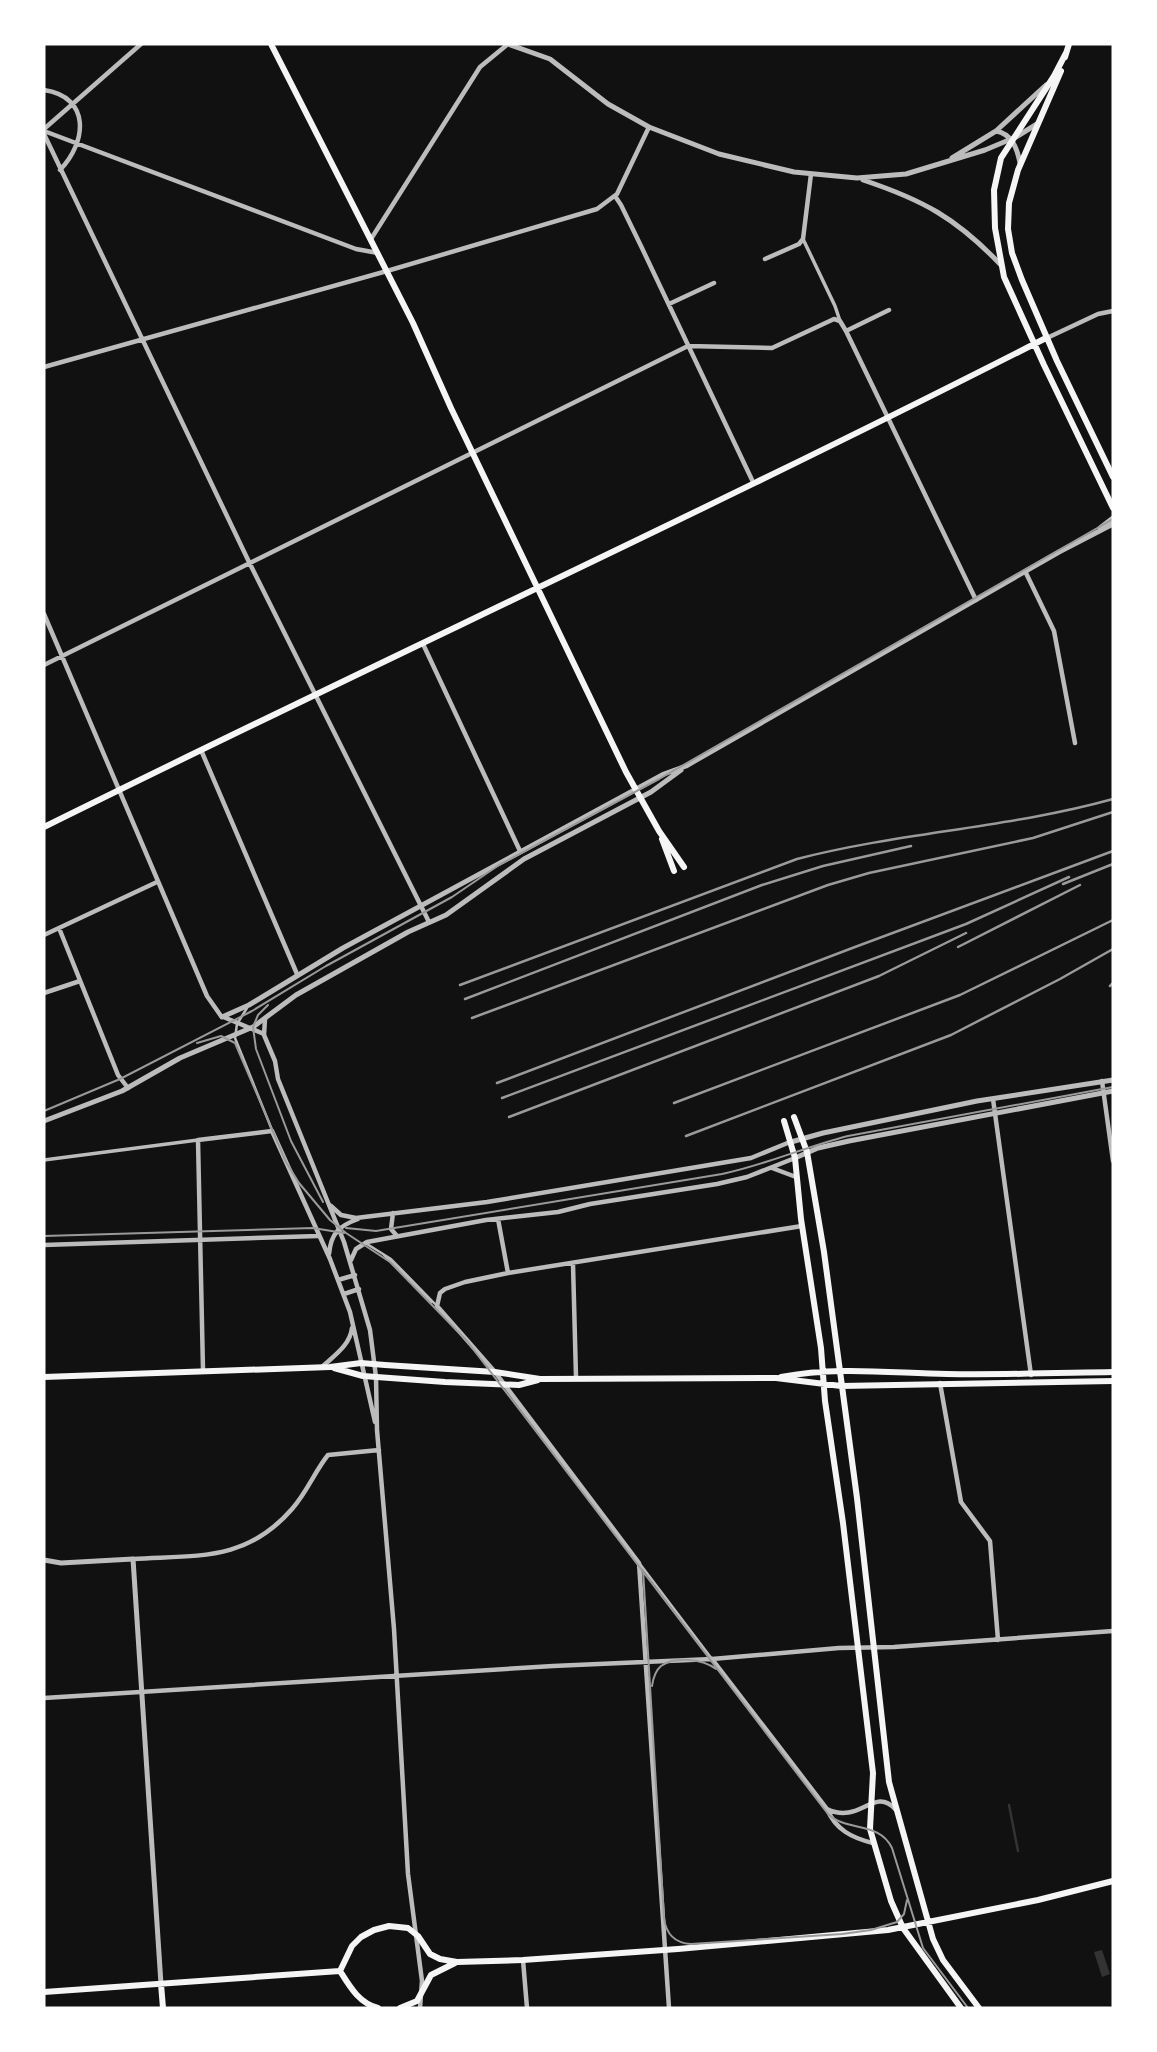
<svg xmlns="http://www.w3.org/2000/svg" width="1157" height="2052" font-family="Mulish,sans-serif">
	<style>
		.water { fill: #333 }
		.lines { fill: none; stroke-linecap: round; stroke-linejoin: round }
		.stream { stroke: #333; stroke-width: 2.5 }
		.service { stroke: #bcbcbc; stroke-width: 2.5 }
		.pedestrian { stroke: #bcbcbc; stroke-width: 3.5 }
		.minor { stroke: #bcbcbc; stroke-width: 4.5 }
		.tertiary { stroke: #bcbcbc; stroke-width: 5 }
		.secondary { stroke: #f5f5f5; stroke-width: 6 }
		.tram { stroke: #9a9a9a; stroke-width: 2 }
		.rail { stroke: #9a9a9a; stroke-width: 2.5 }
	</style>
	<rect width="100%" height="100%" fill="#111"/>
	<path class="water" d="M1102 1950 1110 1974 1102 1977 1094 1952Z"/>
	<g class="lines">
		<path class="stream" d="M1009 1805 1018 1851"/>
		<path class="service" d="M247 1008 237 1024 235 1038 272 1130
			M367 1244 391 1259 437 1306
			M384 1255 432 1302
			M640 1564 712 1659"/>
		<path class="pedestrian" d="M803 239 835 306 840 321
			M44 1160 198 1140"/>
		<path class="minor" d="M44 90C91 97 87 142 60 170
			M44 129 141 44
			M44 131 356 249 378 253
			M44 134 249 562 429 922
			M615 196 621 205 641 246 753 482
			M371 239 480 67 508 44
			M765 259 799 244 803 239 811 174
			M669 304 714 283
			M846 331 889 310
			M1047 338 1098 314 1113 311
			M44 367 387 271 597 209 617 194 649 127
			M1025 571 1054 631 1075 743
			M44 614 207 996 221 1016 264 1034
			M423 644 520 851
			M44 665 688 346 772 348 834 319 840 321 846 331 976 600
			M201 750 297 974
			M59 928 118 1075 128 1088
			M44 935 157 882
			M44 993 80 981
			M265 1019 264 1035 275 1061 278 1079 344 1242 370 1330 376 1377 377 1430 394 1629 408 1874 422 1981 420 2008
			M1102 1081 1113 1161
			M993 1099 1031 1375
			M772 1168 796 1177
			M331 1206 341 1215 356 1218 487 1202 751 1158 790 1142
			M393 1213 391 1229 397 1236
			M498 1219 508 1273
			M44 1245 318 1236
			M329 1254C331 1233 339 1226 358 1219
			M351 1260 356 1249 367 1242 486 1220 558 1212 590 1204 717 1184 747 1177 795 1158
			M573 1264 576 1377
			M338 1280 355 1275
			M344 1294 359 1289
			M322 1367C335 1355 350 1345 352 1328
			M203 1370 198 1140 272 1131 330 1259 350 1312 375 1422
			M940 1383 961 1502 990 1541 998 1640
			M133 1559C197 1555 246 1562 292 1509 307 1492 315 1471 328 1455L379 1450
			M712 1659 827 1809C836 1830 852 1838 873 1843
			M44 1698 553 1666 712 1659 839 1648 894 1647 1113 1631
			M827 1809C860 1825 874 1786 895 1809
			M523 1960 527 2008
			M669 2008 639 1563 495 1372 437 1306 440 1293 445 1289 465 1282 508 1273 802 1226"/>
		<path class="tertiary" d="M508 44 550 59 608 104 649 127 719 154 794 172 857 178 906 174 985 150 1016 137 1037 124
			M996 131C1012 134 1017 148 1020 163
			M952 158 996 131 1046 85
			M863 180C923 200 956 218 1000 264
			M1100 528 1113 518
			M222 1017 249 1005 343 948 664 774 686 766 1059 552 1113 524
			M44 1121 122 1091 180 1058 253 1027 296 995 408 932 446 915 524 859 651 792 681 770
			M791 1142 823 1133 977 1101 1113 1080
			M795 1158 818 1148 849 1141 1113 1091
			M44 1560 61 1563 133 1559 161 1984"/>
		<path class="secondary" d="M271 44 413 323 451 408 626 772 659 831 684 867
			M1066 53 1054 76 1001 158 994 190 995 228 1004 277 1044 365 1113 508
			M1065 57 1069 44
			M1061 71 1018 170 1009 203 1008 229 1012 253 1022 280 1057 361 1113 477
			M44 827C377 662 715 507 1046 338
			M662 839 674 871
			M794 1117 807 1152 824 1252 857 1498 889 1782 933 1939 943 1960 979 2008
			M784 1121 795 1158 801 1219 821 1348 825 1401 843 1523 873 1773 870 1829 891 1901 903 1928 961 2008
			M334 1368 363 1376 445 1382 519 1385 538 1380
			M44 1377 330 1367 361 1363 385 1365 495 1372 540 1379 776 1378 841 1386 1113 1381
			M781 1377C837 1366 891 1373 947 1374 1002 1375 1058 1373 1113 1372
			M340 1971 352 1946 361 1937 374 1930 389 1926 408 1928 418 1936 430 1954 440 1959 457 1962 523 1960 678 1949 888 1930 1038 1900 1113 1881
			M340 1971C350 1987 359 2003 378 2008
			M161 1984 163 2008
			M44 1992 340 1971
			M400 2008 417 2001 431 1975 455 1963"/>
		<path class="tram" d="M268 1005 258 1015 253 1027 256 1049 291 1141 323 1202
			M197 1043 221 1036 235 1043 286 1162 299 1183 330 1220 346 1233 390 1262 467 1341 828 1814C847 1832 879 1821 892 1848L923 1948 968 2008
			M44 1111 120 1079 252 1011 326 966 452 897 499 865 659 779 1113 519
			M346 1228 376 1231 722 1174C765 1165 805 1147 848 1136L1113 1087
			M44 1236 313 1228 344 1233
			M643 1570 664 1918C666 1934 674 1943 691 1944L842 1934 871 1930 897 1922 904 1914 907 1900
			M652 1686C653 1679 655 1671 661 1666 675 1656 703 1659 716 1669"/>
		<path class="rail" d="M1063 884 1113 864
			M958 947 1080 885
			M460 985 797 859C901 832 1009 828 1113 799
			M1110 986 1113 983
			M465 999 762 885 823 866 911 846
			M472 1018 828 885 869 873 1033 838 1113 812
			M497 1083 855 947 1113 851
			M502 1098 966 924 1069 877
			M674 1103 960 995 1113 920
			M509 1117 879 976 966 933
			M686 1136 951 1035 1060 979 1113 949"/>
	</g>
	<rect width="1157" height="2052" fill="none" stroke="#ffffff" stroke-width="91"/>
</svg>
